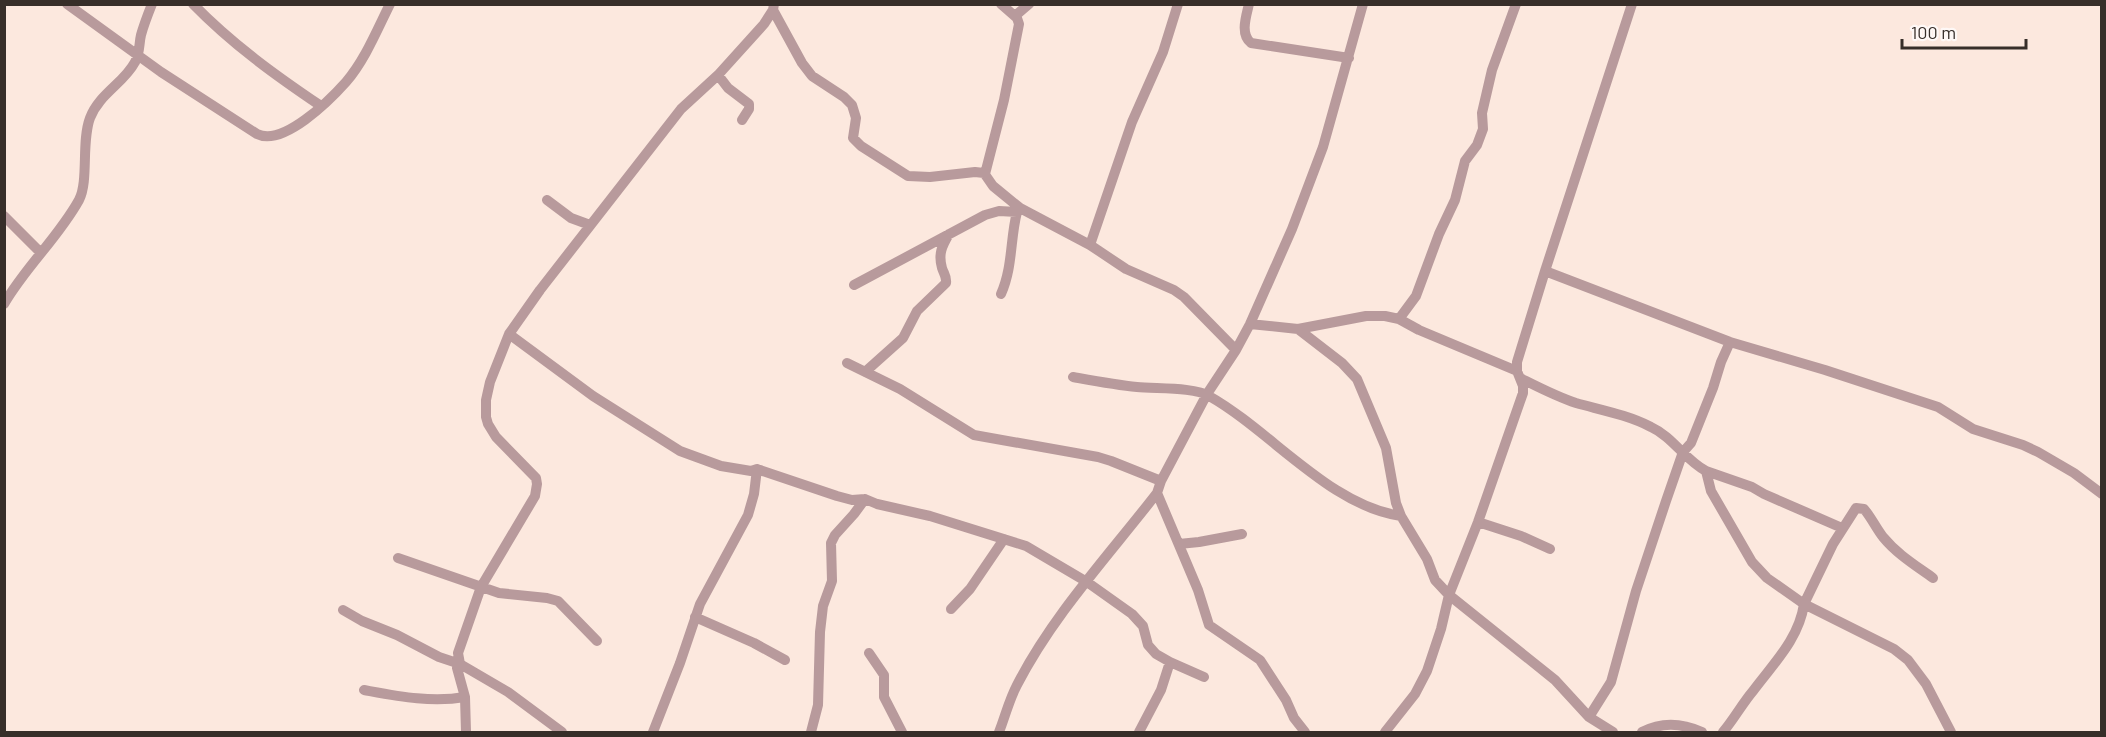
<svg xmlns="http://www.w3.org/2000/svg" width="2106" height="737" font-family="Barlow,sans-serif">
	<style>
		.lines { fill: none; stroke-linecap: round; stroke-linejoin: round }
		.minor { stroke: #b89a9c; stroke-width: 10 }
	</style>
	<rect width="100%" height="100%" fill="#fce8de"/>
	<g class="lines">
		<path class="minor" d="M67 4 161 72 257 134C283 147 330 100 346 82 365 60 377 30 390 4
			M193 4C232 44 275 75 321 106
			M1249 4C1246 17 1240 34 1251 43L1349 58
			M773 10 802 63 812 76 844 97 852 105 856 118 853 138 861 146 908 176 930 177 975 172 984 173 993 186 1020 208 1090 245 1126 269 1174 290 1184 297 1236 350
			M1015 16 1029 4
			M718 75 728 88 749 104V109L742 120
			M985 174 1004 100 1019 24 1017 18 1001 4
			M547 200 571 218 590 225
			M4 216 40 252
			M1090 245 1132 122 1163 52 1178 4
			M1545 271 1730 342 1825 370 1938 407 1973 429 2023 445 2038 452 2074 473 2102 494
			M854 285 985 215 999 211 1017 212 1020 208
			M1001 294C1013 267 1010 239 1017 212
			M4 304C26 266 58 238 79 200 89 181 81 142 90 118 99 94 124 83 135 62 140 54 139 43 141 35 144 24 148 14 152 4
			M1399 319 1416 296 1439 234 1455 200 1465 161 1477 145 1483 129 1482 113 1492 70 1516 4
			M1250 324 1298 329 1342 363 1357 379 1386 448 1396 503 1401 516 1427 559 1435 580 1449 595 1555 680 1589 717 1613 732
			M1298 329 1366 316H1385L1399 319 1419 330 1517 371
			M509 334 593 396 680 451 721 466 751 471 757 469 837 496 852 500 865 499 877 504 930 516 1026 546 1087 582 1132 614 1143 626 1148 645 1156 654 1170 662 1204 677
			M847 363 900 389 974 435 1098 457 1111 461 1161 481
			M865 372 903 338 917 311 946 283C947 277 944 274 942 268 938 254 942 246 949 234
			M1073 377C1095 381 1116 385 1137 387 1155 389 1195 387 1209 396 1271 431 1330 506 1401 516
			M1520 378C1538 387 1557 397 1576 403 1601 410 1628 415 1651 427 1673 437 1685 460 1706 471L1711 491 1752 562 1767 578 1804 604C1799 639 1773 664 1753 691 1742 704 1734 719 1723 732
			M1706 471 1752 487 1764 494 1842 528
			M1157 493 1198 590 1209 625 1260 660 1286 700 1294 718 1305 732
			M1478 522 1521 536 1550 549
			M1179 544 1199 542 1242 534
			M398 558 499 593 547 598 558 601 597 641
			M1933 578C1915 565 1897 554 1883 537 1876 528 1871 517 1864 509L1856 508 1833 544 1804 604 1894 649 1908 660 1926 684 1951 732
			M951 609 970 589 1004 539
			M343 610 362 621 397 635 439 657 460 664 508 692 562 732
			M695 617 754 643 785 660
			M869 653 884 675V697L902 732
			M364 690C397 696 431 703 465 697
			M1589 717 1611 682 1636 591 1666 501 1683 452 1691 443 1713 388 1721 362 1730 342
			M466 732 465 697 457 668 460 664 458 653 481 587 535 496 537 484 536 478 496 437 488 424 486 417V400L490 382 509 334 540 290 681 109 718 75 764 24 773 10 774 4
			M653 732 680 663 700 604 748 515 754 494 757 469
			M811 732 818 705 820 632 823 606 832 581 831 543 835 535 854 514 865 499
			M999 732C1005 717 1009 700 1017 685 1053 615 1109 555 1157 493L1161 481 1207 394 1236 350 1250 324 1292 229 1323 147 1363 4
			M1139 732 1161 690 1170 662
			M1385 732 1415 694 1427 671 1441 629 1449 595 1478 522 1523 393V386L1517 371V362L1545 271 1632 4
			M1642 732C1661 722 1682 723 1702 732"/>
	</g>
	<rect width="2106" height="737" fill="none" stroke="#372e29" stroke-width="12"/>
	<path d="M1902 39v9h124v-9" fill="none" stroke="#372e29" stroke-width="3"/>
	<text x="1911" y="39" font-size="18" fill="#372e29" stroke="#fef8f6" stroke-width="4.5" paint-order="stroke">100 m</text>
</svg>
